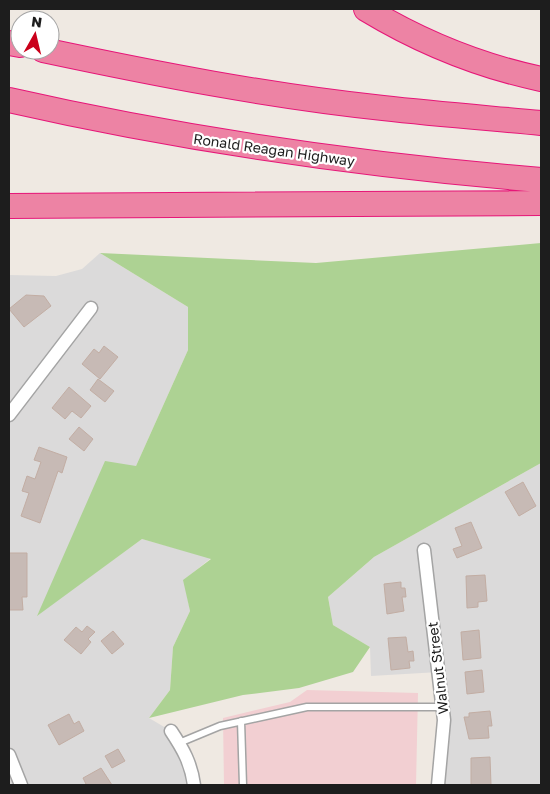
<svg xmlns="http://www.w3.org/2000/svg" width="550" height="794" font-family="'Golos Text',sans-serif">
	<style>
		.residential { fill: #dbdada }
		.commercial { fill: #f2cfd2 }
		.forest { fill: #add293 }
		.building { fill: #c7bab5; stroke: #c2ada3 }
		.lines { fill: none; stroke-linecap: round; stroke-linejoin: round }
		.service-casing { stroke: #a4a4a4; stroke-width: 9 }
		.minor-casing { stroke: #a4a4a4; stroke-width: 15 }
		.motorway-casing { stroke: #e61678; stroke-width: 26 }
		.service { stroke: #fff; stroke-width: 6 }
		.minor { stroke: #fff; stroke-width: 12 }
		.motorway { stroke: #ed83a4; stroke-width: 24 }
		.labels { text-anchor: middle; stroke-width: 4.5; stroke-linejoin: round; paint-order: stroke }
		.street-label { font-size: 14px; fill: #1d1d1d; stroke: #fff }
	</style>
	<rect width="100%" height="100%" fill="#efe9e2"/>
	<path class="residential" d="M100 253 188 307V350L136 466 37 615 142 539 211 558 184 580 190 611 173 647 170 690 149 718 171 731 194 785H9V275L56 276 82 269Z
		M541 463V785H438L439 672 371 676 370 647 333 625 328 597 374 557Z"/>
	<path class="commercial" d="M307 690 418 693 416 785H224L223 718 290 702Z"/>
	<path class="forest" d="M541 243V463L374 557 328 597 333 625 370 647 353 672 299 688 243 695 149 718 170 690 173 647 190 611 183 580 211 559 142 539 37 616 105 461 136 466 188 350V307L100 253 316 263Z"/>
	<path class="building" d="M26 295 44 296 51 306 24 327 9 309Z
		M104 346 118 357 100 379 82 364 94 349 99 353Z
		M98 379 114 391 105 402 90 390Z
		M69 387 91 406 81 418 72 411 65 419 52 408Z
		M79 427 93 439 84 451 69 439Z
		M39 447 67 457 62 473 58 471 40 523 21 516 29 493 22 491 27 476 35 479 41 462 34 460Z
		M523 482 536 506 519 516 505 492Z
		M471 522 482 548 457 558 453 549 462 546 455 528Z
		M9 553H27V597H22L23 610H9Z
		M485 575 487 601 478 602V607L467 608 466 576Z
		M401 582V588H405L406 597H402L404 611 387 614 384 584Z
		M87 626 95 632 88 639 91 642 81 654 64 640 76 627 82 632Z
		M479 630 481 658 463 660 461 632Z
		M113 631 124 644 112 654 101 641Z
		M406 637 408 652 413 651 414 661H409L410 668 391 670 388 638Z
		M482 670 484 692 467 694 465 672Z
		M490 711 492 726H488L489 738 469 739 464 717H469V713Z
		M69 714 74 724 79 721 84 731 59 745 48 725Z
		M118 749 125 761 112 768 105 756Z
		M490 757 491 785H471V758Z
		M101 768 112 785H83L86 784 83 778Z"/>
	<g class="lines">
		<g class="service-casing">
			<path id="service" d="M241 721 243 785
				M179 743 220 726 307 707H443"/>
		</g>
		<g class="minor-casing">
			<path id="minor" d="M9 415 91 308
				M424 550 444 720 438 785
				M171 731C183 749 191 763 194 785
				M9 755 21 785"/>
		</g>
		<g class="motorway-casing">
			<path id="motorway" d="M366 9C419 41 480 66 541 79
				M9 43 20 45
				M43 50C156 74 269 96 383 108 436 114 488 118 541 123
				M9 100C185 140 362 165 541 180
				M9 206 541 203"/>
		</g>
		<use href="#service" class="service"/>
		<use href="#minor" class="minor"/>
		<use href="#motorway" class="motorway"/>
	</g>
	<g class="labels">
		<g class="street-label">
			<text transform="translate(274 150) rotate(8)" y="5">Ronald Reagan Highway</text>
			<text transform="translate(438 668) rotate(-97)" y="5">Walnut Street</text>
		</g>
	</g>
	<rect width="550" height="794" fill="none" stroke="#1d1d1d" stroke-width="20"/>
	<g transform="translate(35 35) rotate(8)"><circle r="24" fill="#ffffff" stroke="#a5a5a5"/>
	<path d="M0-4L9 19L0 12L-9 19Z" fill="#ca001a"/>
	<text y="-8" font-size="14" font-weight="bold" text-anchor="middle" fill="#1d1d1d">N</text>
	</g>
</svg>
